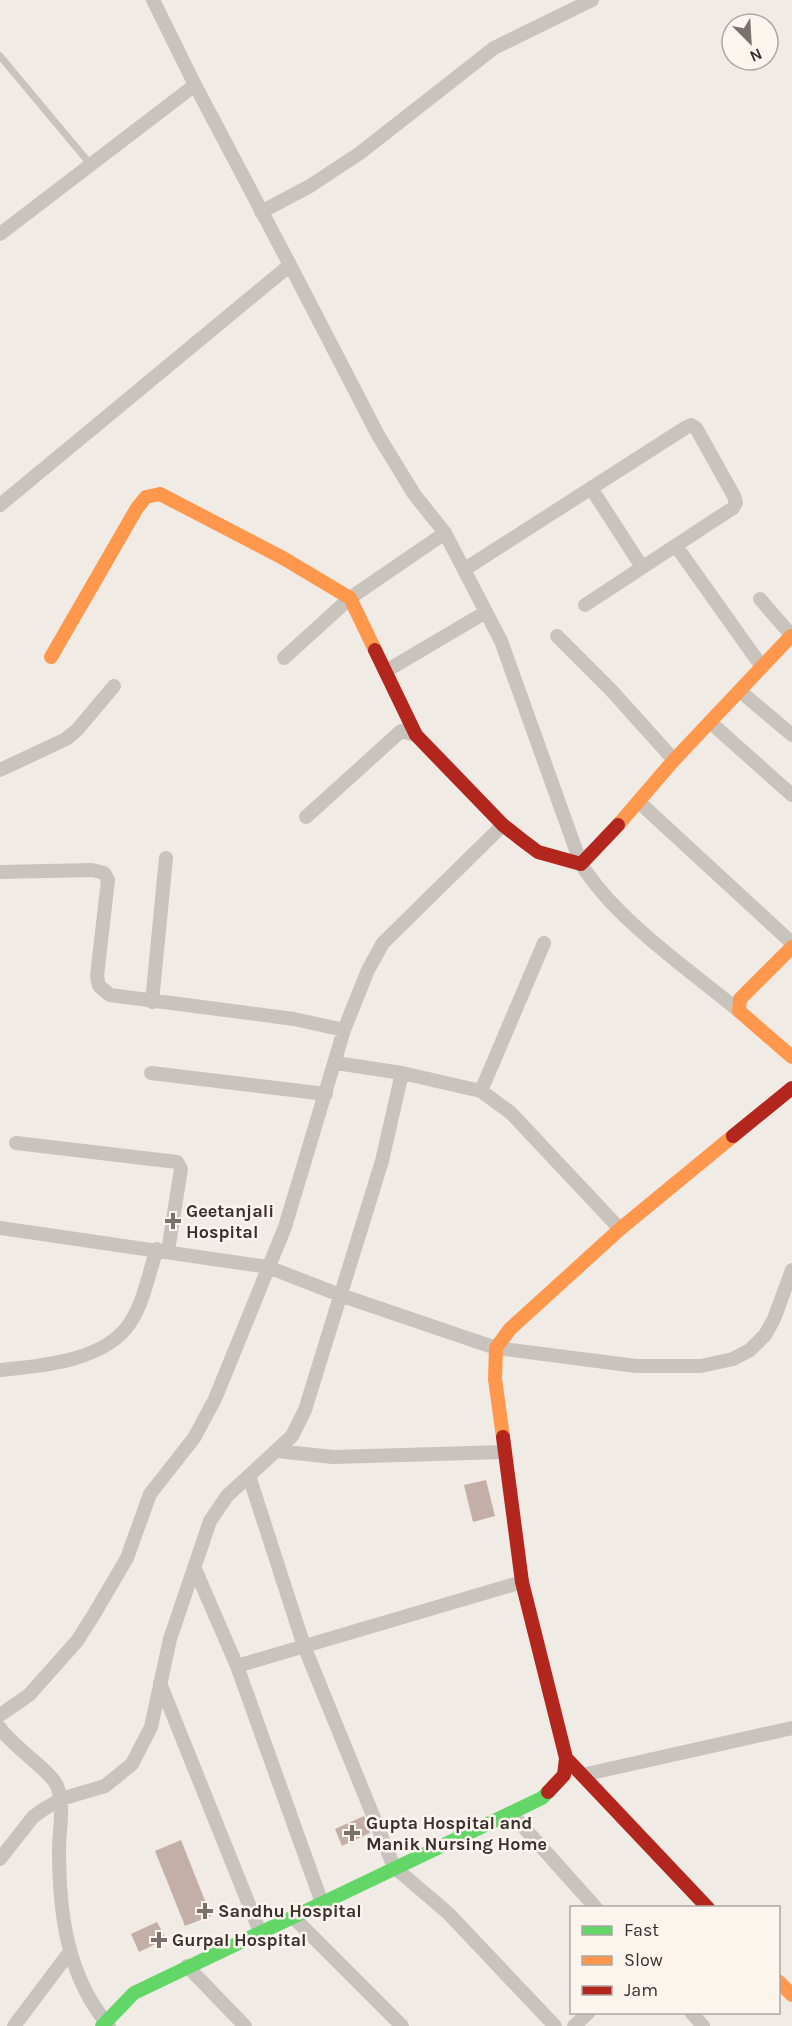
<svg xmlns="http://www.w3.org/2000/svg" width="792" height="2026" font-family="Karla,sans-serif">
	<style>
		.building { fill: #c3afa7 }
		.lines { fill: none; stroke-linecap: round; stroke-linejoin: round }
		.lane { stroke: #c9c3be; stroke-width: 7 }
		.street { stroke: #c9c3be; stroke-width: 14 }
		.fast { stroke: #63d668; stroke-width: 14 }
		.slow { stroke: #ff974d; stroke-width: 14 }
		.jam { stroke: #b3261e; stroke-width: 14 }
		.poi-dot { fill: #7a716c; stroke: #fbf5ee; stroke-width: 2 }
		.labels { text-anchor: middle; stroke-width: 5; stroke-linejoin: round; paint-order: stroke }
		.poi-label { font-size: 18px; font-weight: bold; fill: #3b302b; stroke: #fbf5ee; text-anchor: start }
	</style>
	<rect width="100%" height="100%" fill="#f0ebe5"/>
	<path class="building" d="M486 1480 495 1516 473 1522 464 1485Z
		M364 1816 370 1833 342 1846 335 1829Z
		M181 1840 211 1916 185 1926 155 1851Z
		M157 1922 166 1939 139 1952 131 1934Z"/>
	<g class="lines">
		<path class="lane" d="M0 56 91 165"/>
		<path class="street" d="M261 212 310 186 360 153 494 48 592 0
			M0 234 195 85
			M290 265 378 435 414 494 445 533 501 641 581 864C616 920 687 968 739 1011
			M591 488 642 567
			M0 505 290 265 195 85 153 0
			M676 546 762 667
			M465 569 685 428 691 425 696 428 734 496 736 503 733 508 585 605
			M760 599 792 636
			M557 636 611 690 674 760
			M284 658 350 598 445 533
			M386 671 486 612
			M740 691 792 735
			M710 722 792 795
			M0 770 66 739 77 730 114 686
			M640 803 792 943
			M306 817 401 731 416 735
			M0 872 92 870 104 873 108 880 97 976 99 986 110 995 294 1019 344 1030
			M152 1002 166 858
			M336 1063 402 1073 481 1091 511 1113 620 1229
			M151 1073 326 1094
			M481 1091 544 943
			M16 1143 177 1162 181 1169 168 1251
			M0 1228 268 1267 340 1295 496 1348 636 1366H701L733 1359 750 1350 765 1335 774 1319 792 1270
			M0 1370C42 1366 105 1361 130 1323 144 1302 149 1272 157 1249
			M277 1451 333 1457 505 1452
			M249 1476 304 1646 394 1867 448 1913 555 2026
			M195 1569 237 1666 322 1903
			M237 1666 522 1582
			M160 1683 260 1932
			M0 1715 29 1695 77 1641 93 1616 127 1558 150 1494 194 1438 215 1399 285 1227 344 1030 368 970 383 943 503 825
			M0 1728C13 1747 52 1772 57 1786 65 1805 59 1829 59 1850 59 1913 67 1977 109 2026
			M582 1775 792 1728
			M511 1813 596 1908
			M0 1859 33 1817 44 1809 61 1799 105 1786 132 1764 151 1727 170 1639 210 1521 227 1496 292 1436 305 1410 382 1161 402 1073
			M293 1917 402 2026
			M187 1966 245 2026
			M691 2012 703 2026
			M14 2026 69 1953
			M574 2026 589 2012"/>
		<path class="fast" d="M102 2026 134 1993 542 1798 548 1792"/>
		<path class="slow" d="M51 657 137 508 146 497 160 494 283 558 350 598 375 650
			M618 825 674 760 791 636
			M792 947 740 999 739 1011 792 1057
			M503 1437 495 1379 496 1348 510 1329 620 1229 733 1136
			M778 1981 792 1995"/>
		<path class="jam" d="M375 650 416 735 503 825 522 840 538 852 581 864 618 825
			M733 1136 792 1088
			M503 1437 522 1582 566 1758 564 1775 548 1792
			M566 1758 708 1908"/>
	</g>
	<g class="poi-dot">
		<path d="M170 1212h6v6h6v6h-6v6h-6v-6h-6v-6h6z"/>
		<path d="M349 1824h6v6h6v6h-6v6h-6v-6h-6v-6h6z"/>
		<path d="M202 1902h6v6h6v6h-6v6h-6v-6h-6v-6h6z"/>
		<path d="M156 1931h6v6h6v6h-6v6h-6v-6h-6v-6h6z"/>
	</g>
	<g class="labels">
		<g class="poi-label">
			<text x="186" y="1217">Geetanjali<tspan x="186" dy="21">Hospital</tspan></text>
			<text x="366" y="1829">Gupta Hospital and<tspan x="366" dy="21">Manik Nursing Home</tspan></text>
			<text x="218" y="1917">Sandhu Hospital</text>
			<text x="172" y="1946">Gurpal Hospital</text>
		</g>
	</g>
	<rect x="570" y="1906" width="210" height="108" fill="#fbf5ee" stroke="#aea6a0" stroke-width="1.5"/>
	<rect x="582" y="1926" width="30" height="9" fill="#63d668" stroke="#aea6a0" stroke-width="1.5"/>
	<text x="624" y="1936" font-size="18" fill="#3b302b">Fast</text>
	<rect x="582" y="1956" width="30" height="9" fill="#ff974d" stroke="#aea6a0" stroke-width="1.5"/>
	<text x="624" y="1966" font-size="18" fill="#3b302b">Slow</text>
	<rect x="582" y="1986" width="30" height="9" fill="#b3261e" stroke="#aea6a0" stroke-width="1.5"/>
	<text x="624" y="1996" font-size="18" fill="#3b302b">Jam</text>
	<g transform="translate(750 42) rotate(156)"><circle r="28" fill="#fbf5ee" stroke="#aea6a0" stroke-width="1.5"/>
	<path d="M0-4.5L10 22L0 15L-10 22Z" fill="#7a716c"/>
	<text y="-9" font-size="16" font-weight="bold" text-anchor="middle" fill="#3b302b">N</text>
	</g>
</svg>
